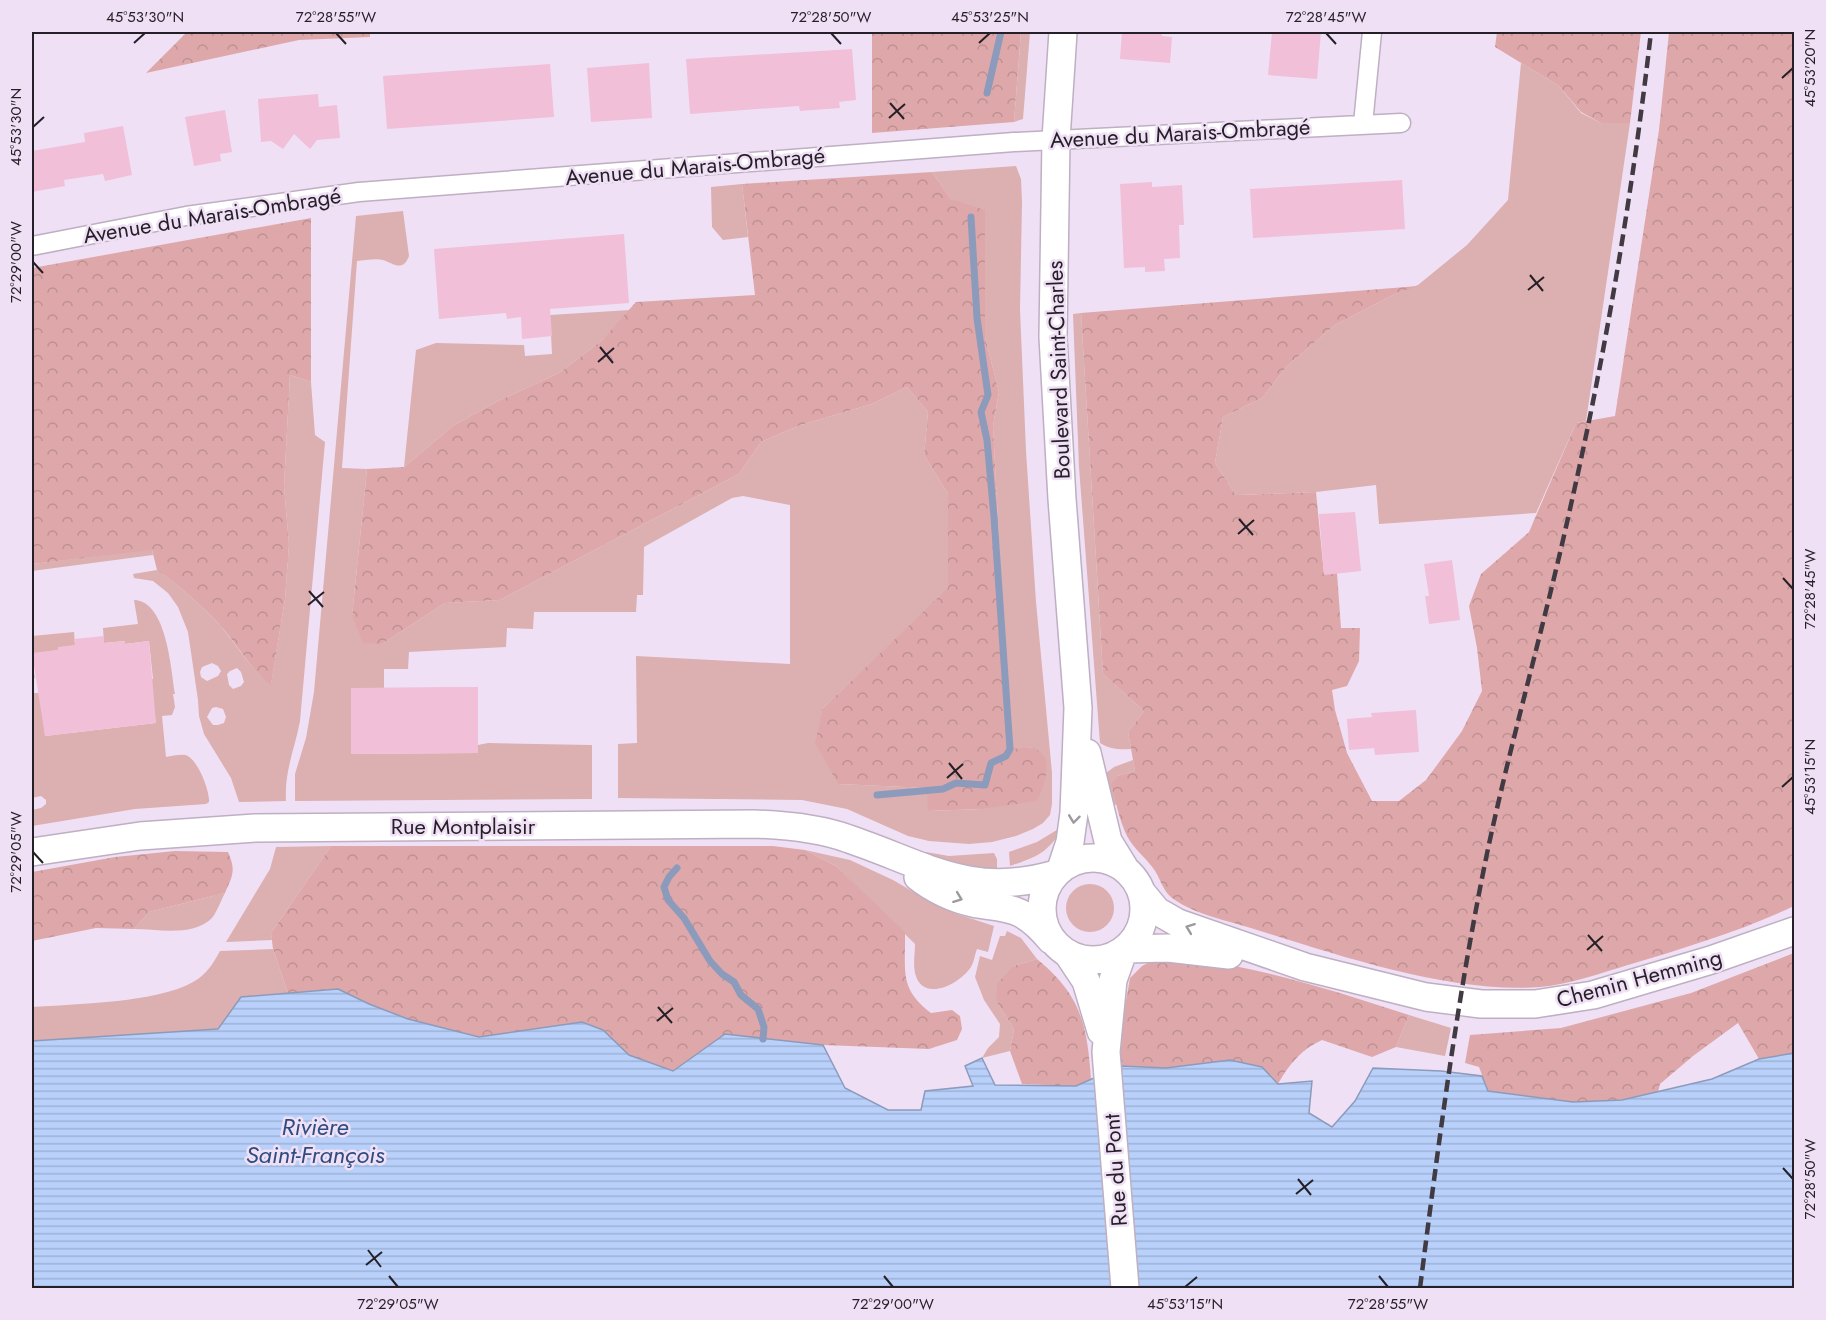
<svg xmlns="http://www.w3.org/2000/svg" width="1826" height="1320" font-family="Jost,sans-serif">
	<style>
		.green { fill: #dcafb0; fill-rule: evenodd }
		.forest { fill: url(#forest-crowns) }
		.water { fill: url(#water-rules); stroke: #8c9bbb; stroke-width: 1.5 }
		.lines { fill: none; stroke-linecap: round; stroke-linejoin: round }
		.stream { stroke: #8c9bbb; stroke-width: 7 }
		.building { fill: #f1bfd8 }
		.street-casing { stroke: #beafc2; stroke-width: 21 }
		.secondary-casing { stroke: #beafc2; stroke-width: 30 }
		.street { stroke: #fff; stroke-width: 18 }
		.secondary { stroke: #fff; stroke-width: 27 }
		.rail { stroke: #413a43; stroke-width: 4.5; stroke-dasharray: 12 6; stroke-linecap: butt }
		.oneway { stroke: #9d9a9e }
		.ticks { fill: none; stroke: #251f27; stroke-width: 2 }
		.labels { text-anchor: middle; stroke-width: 5; stroke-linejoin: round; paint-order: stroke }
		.street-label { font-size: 22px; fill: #251f27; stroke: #f0e0f5 }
		.water-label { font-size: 24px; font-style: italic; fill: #2f4c80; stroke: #f0e0f5 }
		.neatline { fill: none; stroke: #251f27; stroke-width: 2 }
		.ticks-label { font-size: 15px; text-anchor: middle; fill: #251f27 }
	</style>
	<defs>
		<pattern id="forest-crowns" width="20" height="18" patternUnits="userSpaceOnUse" patternTransform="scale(1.5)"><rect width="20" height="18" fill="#dea8aa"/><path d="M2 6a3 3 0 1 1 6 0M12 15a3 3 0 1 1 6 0" fill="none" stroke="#be9092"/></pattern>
		<pattern id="water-rules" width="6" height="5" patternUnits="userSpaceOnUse" patternTransform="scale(1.5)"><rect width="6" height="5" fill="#b8d0fa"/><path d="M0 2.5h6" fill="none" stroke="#9eb2d6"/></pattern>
	</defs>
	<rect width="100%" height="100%" fill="#f0e0f5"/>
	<path class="green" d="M1021 32H1030L1023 119 1014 122Z
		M1521 63 1559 86 1581 113 1601 123H1630L1586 421 1576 423 1536 513 1379 524 1376 485 1316 492 1236 495 1215 463 1223 417 1262 398 1287 366 1335 325 1397 293 1418 285 1467 245 1508 200Z
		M1016 166 1021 179 1022 202 1020 310 1026 451 1036 602 1052 773V804L1050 815 1043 823 1033 829 1016 836 992 842 969 844 929 841 908 836 847 809 802 800 618 798V744L637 743 636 656 790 664V505L743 496 732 498 644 547 643 595H637L636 612H534L533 629 507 628 506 647 409 652 408 669H384V688H351V754L477 753 478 745 488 743 592 745V799L295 801V774L306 738 314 692 356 216 403 211 409 256C403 272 394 264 383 260 376 258 365 260 357 261L342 468 367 469 352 616 382 644 445 603 500 600 739 474 761 442 801 425 872 404 907 387 928 412 924 455 948 494V589L823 708 838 784 928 788V811L982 809 1034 747 1010 750 993 426 999 392 985 337 984 257 951 199 932 172Z
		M742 184 748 237 723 240 712 227 711 187Z
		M630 310 601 341 559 373 498 401 454 425 404 467 416 350 436 343 524 345 525 356 552 354 550 315Z
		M1081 313 1103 674 1144 711 1128 732 1131 749C1120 750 1109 749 1100 743L1079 467 1073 314Z
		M290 375 311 382 315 435 325 442 300 721C295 748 284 772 286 801L239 802 231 778 204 734 199 716 198 700 188 632 178 607 168 593 153 581 134 578 133 574 157 570C178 585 199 603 217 622 235 642 249 668 271 684L285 599 289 544 284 486ZM212 663 218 666 221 671 218 676 207 681 201 677 200 672 202 667ZM237 668 241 672 244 682 241 686 233 689 229 685 227 674 230 671ZM216 707 223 709 226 717 224 723 218 725H213L207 717 212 708Z
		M152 549 153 555 32 571V564Z
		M134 600C167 601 171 670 175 694H173L175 707 172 715 162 716 166 757C172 756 180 754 185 755 197 757 210 791 209 802L206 804 135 809 32 826V810L41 808 46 804V800L41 796 32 798V673H34L35 678H32L34 693H40L45 736 156 723 148 680 153 679 149 641 125 644V641L104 643 103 628 138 624Z
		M74 632 75 645 58 650 32 654 33 665H32V636Z
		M1133 760 1135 771 1117 776 1112 784 1117 805 1108 804 1106 773 1114 767Z
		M1065 825C1048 852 1040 856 1010 866L1009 852 1037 842Z
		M331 846 271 933 272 940 226 942 270 869 276 847Z
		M805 850 850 860 893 880 934 904 957 914 994 926 988 952 977 949C975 954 974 962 971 967 959 985 922 1003 915 973 913 964 915 953 915 944L836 866Z
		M926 852 949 856 994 853 997 859V871L955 865 925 855Z
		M1066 908a24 24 0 1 1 48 0a24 24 0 1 1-48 0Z
		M225 893C221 900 217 912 212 918 193 937 158 929 134 929L149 912Z
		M1007 931 1021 938 1037 959 1013 966 996 1001 1014 1029 1010 1051 982 1058 988 1048 999 1037 1000 1024 984 1000 975 977 980 956 992 960 1000 936H1005Z
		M273 949 288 993 241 997 219 1029 32 1041V1007C74 1004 157 1003 193 982 206 975 213 964 220 951Z
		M1409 1015 1451 1028 1445 1056 1396 1047Z"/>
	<path class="forest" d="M187 32H370V37L299 40 146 73Z
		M872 32H1021L1014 122 872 133Z
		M1497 32H1641L1630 123H1601L1581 112 1559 86 1495 47Z
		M1669 32H1794V906C1741 931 1684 948 1628 965 1601 973 1568 985 1540 987 1452 994 1341 956 1257 930 1230 921 1195 915 1172 898 1162 890 1160 877 1153 868 1145 857 1133 848 1127 836 1119 820 1116 801 1111 784L1117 776 1135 771 1128 732 1144 711 1103 674 1081 313 1418 286 1397 293 1335 325 1287 366 1262 398 1223 417 1215 463 1236 495 1316 492 1324 574 1337 573 1341 628H1360L1359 661 1347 686 1332 690 1335 710 1347 753 1372 801H1399L1426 780 1462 731 1482 691 1477 648 1469 606 1481 574 1529 532 1576 423 1615 416 1659 130Z
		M932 172 951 199 985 210V337L999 392 993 426 1010 749 1034 747C1037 750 1043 754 1045 757 1050 768 1043 793 1036 801L982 809 928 811 927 788 838 784 815 743 823 708 948 588V494L924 455 928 412 907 387 872 404 801 425 761 442 739 474 500 600 445 603 382 644 363 643 352 616 367 469 404 467 454 425 498 401 559 373 601 341 636 302 755 295 742 184Z
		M311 218V382L290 375 284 486 289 544 285 599 271 685C249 668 236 642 217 622 199 603 178 585 157 570L152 550 32 564V268Z
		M331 846H773L805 850 836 866 905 932C906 970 898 988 931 1013L952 1010 960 1016 962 1029 957 1040 929 1049 823 1045 725 1034 673 1071 629 1055 602 1030 582 1022 480 1037 408 1019 369 1004 338 989 288 993 273 949 271 933Z
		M175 851 228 852C236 870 233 875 225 893L149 912 134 929 96 928 32 941V872L115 857Z
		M1794 953V1053L1759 1059 1738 1023 1693 1056 1660 1084 1658 1092 1622 1100 1573 1102 1488 1091 1479 1067 1465 1063 1470 1035 1561 1028 1691 993Z
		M1160 957C1245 961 1328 989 1409 1015L1396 1047 1372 1057 1322 1040C1302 1049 1289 1064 1278 1084L1262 1067 1230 1060 1166 1068 1121 1066 1120 1034 1130 978 1142 966Z
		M1037 959C1081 995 1087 1024 1091 1079L1076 1086 1022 1084 1010 1051 1014 1029 996 1001 997 984 1013 966Z"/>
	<path class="water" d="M338 989 369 1004 408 1019 479 1037 582 1022 603 1030 629 1055 673 1071 725 1034 823 1045 845 1088 888 1110H921L925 1091 973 1086 965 1066 982 1058 995 1085 1076 1086 1121 1066 1166 1068 1230 1060 1262 1067 1278 1084 1312 1081 1309 1113 1332 1127 1355 1101 1373 1068 1441 1071 1482 1076 1488 1091 1573 1102 1622 1100 1712 1079 1759 1059 1794 1053V1288H32V1041L218 1029 241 997Z"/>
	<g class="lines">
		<path class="stream" d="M987 93 1001 32
			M877 795 943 789 956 783 985 785 991 763 1006 756 1010 749 994 517 987 440 981 412 988 395 977 318 971 217
			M677 868 669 877 664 887 668 900 684 918 710 961 722 974 734 982 741 995 758 1009 764 1027 763 1039"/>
	</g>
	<path class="building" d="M1122 32H1162V36L1172 37 1170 63 1120 59Z
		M1272 32H1321L1317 79 1268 75Z
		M852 49 856 100 839 102 840 108 800 111 799 106 690 114 686 59Z
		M649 63 652 118 591 122 587 68Z
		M550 64 554 117 387 129 383 76Z
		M318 94 319 107 337 105 340 138 317 140 310 149 294 134 283 149 271 141 261 142 258 99Z
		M225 110 232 152 220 154 221 161 194 166 185 117Z
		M123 126 132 175 105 181 103 174 64 180 65 186 32 192V151L85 142 84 133Z
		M1402 180 1405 229 1253 238 1250 189Z
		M1152 182V187L1182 185 1184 225H1179L1180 258 1164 259 1165 271 1145 272V267L1124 268 1120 184Z
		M624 234 629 303 550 309 552 336 522 339 521 317 507 319 506 313 439 319 434 249Z
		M1355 512 1361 571 1324 575 1319 514Z
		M1452 560 1460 620 1429 624 1425 596H1429L1424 564Z
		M104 636V643L125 641V644L149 641 156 723 45 736 32 653 58 650V647L75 645 74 639Z
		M446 687H478V753L351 754V688Z
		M1416 710 1419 752 1375 755 1374 748 1349 750 1347 719 1372 717 1371 713Z"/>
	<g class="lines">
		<g class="street-casing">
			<path id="street" d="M1363 124 1372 32
				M32 246 186 216 359 192 1014 142 1401 123"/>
		</g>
		<g class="secondary-casing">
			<path id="secondary" d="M1087 753 1108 841 1124 867
				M32 852 140 836 255 828 754 824C786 825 819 828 849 839 926 865 971 899 1056 874
				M1042 909a51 51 0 1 1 102 0a51 51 0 1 1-102 0Z
				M1061 869 1070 842 1074 813 1078 708 1062 499 1053 337 1056 139 1063 32
				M918 877C933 889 954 899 973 903 987 906 1002 906 1015 911 1030 916 1041 928 1051 940
				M1142 893 1157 911 1178 923 1305 967 1426 997 1481 1004H1535L1593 995 1711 960 1794 931
				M1126 949 1168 948 1229 955
				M1123 952 1113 980 1106 1052 1125 1288
				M1068 954 1086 981 1101 1031"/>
		</g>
		<use href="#street" class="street"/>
		<use href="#secondary" class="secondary"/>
		<path class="rail" d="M1420 1288C1439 1140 1458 991 1489 844 1514 729 1547 615 1572 500 1607 345 1633 189 1651 32"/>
	</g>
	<defs><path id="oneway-chevron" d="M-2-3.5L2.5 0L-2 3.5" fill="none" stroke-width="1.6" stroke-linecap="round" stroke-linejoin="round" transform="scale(1.5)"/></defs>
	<g class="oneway">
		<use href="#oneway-chevron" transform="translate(1074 819) rotate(97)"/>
		<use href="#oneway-chevron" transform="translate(958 898) rotate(21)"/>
		<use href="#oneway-chevron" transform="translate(1190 928) rotate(-159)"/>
	</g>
	<path class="ticks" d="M336 33 346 44M831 33 841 44M1326 33 1336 44M134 43 145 33M979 43 990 33M1782 78 1793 68M890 103 904 119M889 118 905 104M33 127 44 117M33 262 43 273M1530 275 1543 291M1528 290 1544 277M600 347 613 363M598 362 614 348M1239 519 1253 535M1238 534 1254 520M1783 578 1793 589M309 591 323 607M308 605 324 592M949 763 962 779M947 778 963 764M1782 787 1793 777M33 852 43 863M1588 935 1602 951M1587 950 1603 936M658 1007 672 1023M657 1021 673 1008M1783 1168 1793 1179M1298 1179 1311 1195M1296 1194 1313 1180M368 1250 381 1267M366 1265 382 1252M389 1276 398 1287M884 1276 893 1287M1379 1276 1388 1287M1185 1287 1197 1277"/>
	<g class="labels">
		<g class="street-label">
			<text transform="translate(1180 133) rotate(-3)" y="8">Avenue du Marais-Ombragé</text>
			<text transform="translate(695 166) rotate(-5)" y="8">Avenue du Marais-Ombragé</text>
			<text transform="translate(212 215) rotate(-9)" y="8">Avenue du Marais-Ombragé</text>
			<text transform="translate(1058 370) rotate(-92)" y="8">Boulevard Saint-Charles</text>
			<text x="463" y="834">Rue Montplaisir</text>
			<text transform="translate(1639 978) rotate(-15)" y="8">Chemin Hemming</text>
			<text transform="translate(1115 1170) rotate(-94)" y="8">Rue du Pont</text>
		</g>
		<g class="water-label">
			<text x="315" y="1135">Rivière<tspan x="315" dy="28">Saint-François</tspan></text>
		</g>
	</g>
	<rect width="1826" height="1320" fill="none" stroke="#f0e0f5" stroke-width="66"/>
	<rect x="33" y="33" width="1760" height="1254" class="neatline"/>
	<g class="ticks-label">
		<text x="145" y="22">45°53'30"N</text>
		<text x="336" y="22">72°28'55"W</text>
		<text x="831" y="22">72°28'50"W</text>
		<text x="990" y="22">45°53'25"N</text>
		<text x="1326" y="22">72°28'45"W</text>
		<text transform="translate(1810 68) rotate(-90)" y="5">45°53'20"N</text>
		<text transform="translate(16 127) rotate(-90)" y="5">45°53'30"N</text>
		<text transform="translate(16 262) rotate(-90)" y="5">72°29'00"W</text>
		<text transform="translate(1810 589) rotate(-90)" y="5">72°28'45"W</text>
		<text transform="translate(1810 777) rotate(-90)" y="5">45°53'15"N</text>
		<text transform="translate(16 852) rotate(-90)" y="5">72°29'05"W</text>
		<text transform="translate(1810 1179) rotate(-90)" y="5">72°28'50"W</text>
		<text x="398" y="1309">72°29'05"W</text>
		<text x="893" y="1309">72°29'00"W</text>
		<text x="1185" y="1309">45°53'15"N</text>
		<text x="1388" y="1309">72°28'55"W</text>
	</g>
</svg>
